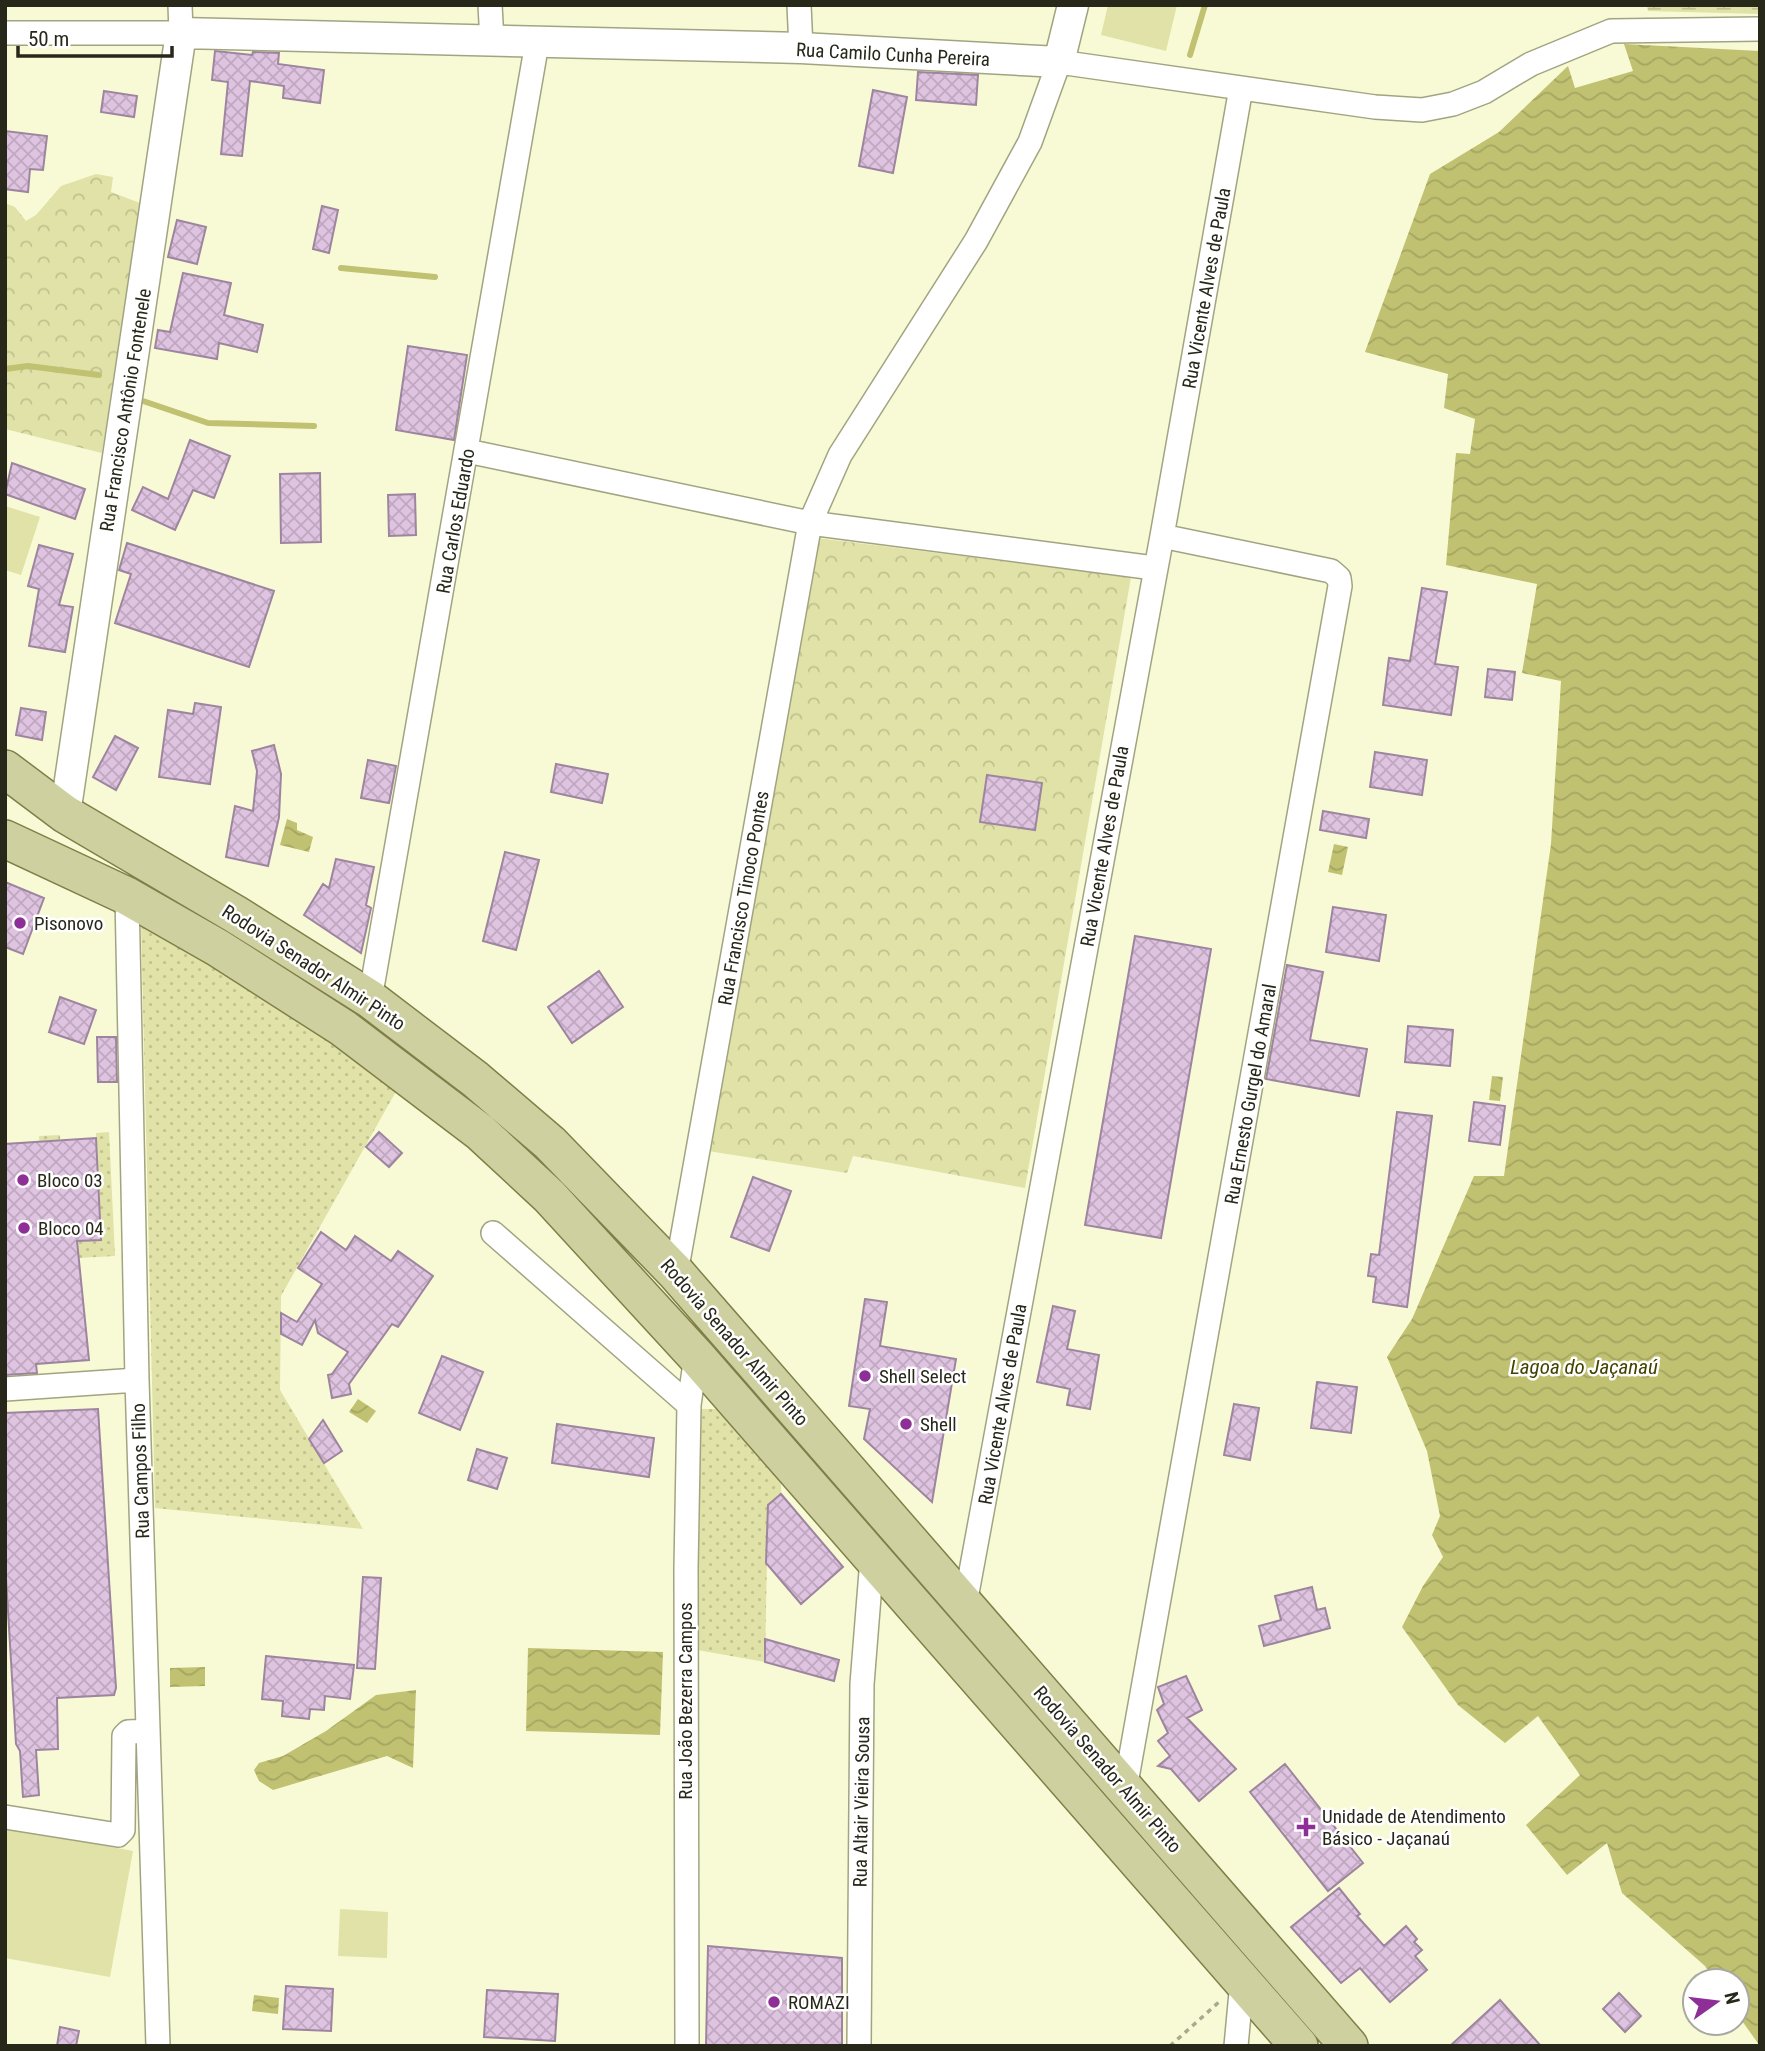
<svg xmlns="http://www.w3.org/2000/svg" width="1765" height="2051" font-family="'Roboto Condensed',sans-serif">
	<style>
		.grass { fill: url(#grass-dots) }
		.forest { fill: url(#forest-crowns) }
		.wetland { fill: url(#wetland-marsh) }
		.green { fill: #e0e2a7 }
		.water { fill: url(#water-waves) }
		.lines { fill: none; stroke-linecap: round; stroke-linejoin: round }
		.stream { stroke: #c0c171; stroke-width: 6 }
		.building { fill: url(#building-cross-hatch); stroke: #9d859f; stroke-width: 2 }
		.minor-casing { stroke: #a2a481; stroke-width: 26 }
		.tertiary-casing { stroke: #a2a481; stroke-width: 33 }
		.primary-casing { stroke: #7f8048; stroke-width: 40 }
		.path { stroke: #a8a98d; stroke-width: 3.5; stroke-dasharray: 5 5; stroke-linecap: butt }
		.minor { stroke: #fff; stroke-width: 23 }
		.tertiary { stroke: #fff; stroke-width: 30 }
		.primary { stroke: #cfd0a0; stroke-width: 37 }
		.poi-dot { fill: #8e2f98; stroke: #fff; stroke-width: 2.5 }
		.labels { text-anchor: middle; stroke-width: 5; stroke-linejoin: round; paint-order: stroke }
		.street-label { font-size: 19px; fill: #27271a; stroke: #fff }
		.poi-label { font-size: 19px; fill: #27271a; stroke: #fff; text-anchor: start }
		.water-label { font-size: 21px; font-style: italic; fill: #434301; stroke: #fff }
	</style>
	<defs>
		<pattern id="grass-dots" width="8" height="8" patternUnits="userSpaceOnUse" patternTransform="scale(1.75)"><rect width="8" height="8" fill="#e0e2a7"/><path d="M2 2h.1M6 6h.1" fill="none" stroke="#c0c28f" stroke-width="1.8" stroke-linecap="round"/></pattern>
		<pattern id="forest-crowns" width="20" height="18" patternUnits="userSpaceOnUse" patternTransform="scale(1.75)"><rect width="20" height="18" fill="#e0e2a7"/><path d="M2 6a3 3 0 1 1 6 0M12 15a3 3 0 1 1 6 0" fill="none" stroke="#c0c28f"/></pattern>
		<pattern id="wetland-marsh" width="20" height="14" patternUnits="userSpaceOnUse" patternTransform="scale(1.75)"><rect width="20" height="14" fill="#e0e2a7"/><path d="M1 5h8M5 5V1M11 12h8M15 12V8" fill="none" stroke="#c0c28f"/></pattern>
		<pattern id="water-waves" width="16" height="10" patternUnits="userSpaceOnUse" patternTransform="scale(1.75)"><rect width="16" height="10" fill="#c0c171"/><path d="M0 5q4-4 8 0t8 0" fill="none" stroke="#a5a661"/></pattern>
		<pattern id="building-cross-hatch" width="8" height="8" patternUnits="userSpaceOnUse" patternTransform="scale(1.75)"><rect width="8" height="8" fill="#dfc4e1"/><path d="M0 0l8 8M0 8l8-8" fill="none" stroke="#bfa8c0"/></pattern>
	</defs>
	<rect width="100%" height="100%" fill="#f8fad5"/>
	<path class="grass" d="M141 922 278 1001 399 1086 281 1296 280 1390 363 1529 155 1508Z
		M109 1132 115 1256 5 1262 45 1244 39 1136 60 1135 65 1241 101 1240 96 1133Z
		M701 1409H717L781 1483V1494L768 1506 765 1662 697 1650Z"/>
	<path class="forest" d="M96 174 113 177 111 192 140 203 102 453 5 429V203L15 207 26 221 36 215 61 186Z
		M817 538 1131 577 1025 1188 853 1156 847 1173 708 1151Z"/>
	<path class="wetland" d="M1647 5H1760V14L1648 11Z"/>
	<path class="green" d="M1108 5H1177L1166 51 1101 35Z
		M5 506 40 517 21 575 5 570Z
		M8 1827 133 1851 110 1977 5 1958V1845Z
		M340 1909 388 1912 387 1958 338 1956Z"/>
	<path class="water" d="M1624 44 1760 51V2046L1737 2014V1981H1715L1705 1966 1622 1893 1607 1843 1567 1875 1526 1825 1580 1775 1538 1716 1505 1743 1458 1705 1402 1627 1423 1586 1443 1557 1432 1535 1440 1516 1427 1451 1387 1357 1412 1319 1474 1176H1504L1551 844 1561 681 1522 673 1537 584 1446 565 1456 453 1470 454 1475 419 1444 408 1448 374 1365 352 1430 174 1499 132 1568 66 1575 88 1633 71Z
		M287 819 297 823V830L313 837 309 852 280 845Z
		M1334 844 1348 847 1342 875 1328 872Z
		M1492 1076 1503 1077 1500 1101 1489 1100Z
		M358 1399 376 1411 367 1423 349 1412Z
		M528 1648 663 1652 660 1735 526 1731Z
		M205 1667V1686L170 1687V1668Z
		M416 1690 413 1768 387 1756 273 1790 259 1781 254 1770 259 1763 283 1756 326 1731 376 1695Z
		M254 1995 279 1998 278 2014 252 2011Z"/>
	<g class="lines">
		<path class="stream" d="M1190 55 1205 5
			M341 268 435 277
			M5 369 28 366 99 375
			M143 401 208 423 314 426"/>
	</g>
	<path class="building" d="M215 51 252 55 253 52 279 53 278 64 324 70 320 103 283 98 284 86 250 81 242 156 221 154 228 82 212 80Z
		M918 72 978 75 976 105 916 100Z
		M873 90 907 97 893 173 859 166Z
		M104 91 137 96 134 117 101 112Z
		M5 131 47 136 43 170 30 169 28 192 5 189Z
		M322 206 338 210 329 253 313 249Z
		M177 220 206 227 197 264 168 257Z
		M183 273 231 283 224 315 263 325 257 352 219 343 217 359 155 348 158 330 170 332Z
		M408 346 467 355 454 440 396 430Z
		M190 440 230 456 214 498 193 490 175 530 132 510 143 487 168 499Z
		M12 463 85 489 75 519 5 494Z
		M320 473 321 542 281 543 280 474Z
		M415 494 416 535 389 536 388 495Z
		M127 543 274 591 249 667 115 623 131 574 119 570Z
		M39 545 73 554 59 605 73 607 65 652 29 646 39 589 28 586Z
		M1422 588 1447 592 1435 664 1458 667 1451 715 1383 705 1389 658 1410 661Z
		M1488 669 1515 672 1512 700 1485 697Z
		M195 703 221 707 210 784 159 777 168 710 193 714Z
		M21 708 46 712 42 740 16 735Z
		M115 736 138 748 116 790 93 777Z
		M274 745 281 774 279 817 268 866 226 857 235 806 253 811 257 771 252 751Z
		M1375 752 1427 760 1422 795 1370 787Z
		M368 760 396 766 389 803 361 798Z
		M556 764 608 774 602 803 551 792Z
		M987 775 1042 783 1035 830 980 822Z
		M1323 811 1369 819 1366 838 1320 830Z
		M505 852 539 860 516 950 483 941Z
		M336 859 374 867 366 905 371 908 361 953 304 915 323 884 329 888Z
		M5 882 44 898 23 954 5 947Z
		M1333 907 1386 915 1379 961 1326 952Z
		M1135 936 1211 949 1161 1238 1085 1225Z
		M1287 965 1323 972 1310 1040 1367 1049 1359 1096 1266 1079Z
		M599 971 623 1007 572 1043 548 1007Z
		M60 997 96 1010 84 1044 49 1032Z
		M1408 1026 1453 1030 1450 1066 1405 1062Z
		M97 1037H116L117 1082H98Z
		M1474 1102 1505 1106 1500 1145 1469 1141Z
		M1397 1112 1432 1116 1407 1307 1373 1302 1376 1277 1368 1276 1371 1254 1379 1255Z
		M379 1132 402 1153 389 1167 366 1147Z
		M96 1138 101 1240 77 1241 89 1360 36 1364 37 1373 5 1375V1144Z
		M753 1177 791 1191 769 1251 731 1237Z
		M321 1232 346 1250 355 1236 391 1261 398 1251 433 1276 398 1327 392 1324 349 1384 351 1394 332 1398 328 1375 332 1374 348 1352 318 1333 315 1320 302 1345 281 1334V1313L297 1322 322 1284 298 1268Z
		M865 1299 887 1302 880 1346 956 1359 932 1502 864 1439 870 1409 849 1406Z
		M1053 1306 1075 1311 1067 1349 1099 1355 1090 1409 1067 1405 1070 1389 1037 1382Z
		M442 1356 483 1372 460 1430 419 1413Z
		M1317 1382 1357 1387 1351 1433 1311 1428Z
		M1234 1404 1259 1408 1250 1460 1224 1455Z
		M98 1409 116 1688 114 1695 57 1698 58 1749 36 1750 39 1795 23 1797 20 1751 16 1744 6 1578 5 1413Z
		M323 1420 342 1451 324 1463 309 1439Z
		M557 1424 654 1438 649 1477 552 1463Z
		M477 1449 507 1458 497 1489 468 1480Z
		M781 1494 843 1567 801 1604 766 1563 768 1505Z
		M363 1577 381 1578 375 1669 357 1668Z
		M1312 1587 1317 1610 1325 1608 1330 1628 1264 1646 1259 1626 1281 1620 1275 1596Z
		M765 1639 839 1660 834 1681 765 1662Z
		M266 1656 354 1665 350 1699 325 1696 324 1710 310 1709 309 1719 282 1716 283 1701 262 1699Z
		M1186 1676 1202 1710 1187 1718 1236 1769 1199 1801 1171 1769 1158 1766 1170 1756 1158 1741 1168 1733 1157 1710 1164 1704 1158 1687Z
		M1285 1764 1363 1863 1328 1891 1250 1792Z
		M1339 1888 1360 1914 1357 1916 1384 1946 1406 1926 1417 1939 1414 1942 1422 1950 1415 1956 1427 1970 1390 2002 1360 1968 1341 1983 1291 1927Z
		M708 1946 842 1958V2046H706Z
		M286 1986 333 1989 331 2031 283 2029Z
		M487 1990 558 1994 555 2041 484 2037Z
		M1619 1993 1641 2016 1625 2032 1603 2009Z
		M1500 2000 1541 2046H1450Z
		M60 2027 79 2031 76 2046H57Z"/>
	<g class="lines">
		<g class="minor-casing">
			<path id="minor" d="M490 5 492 41
				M799 5 801 48
				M5 33H181L180 5
				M467 451 810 523 1154 568
				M127 896 137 1380 158 2046
				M370 999 537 43
				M493 1233 689 1405
				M676 1273 810 523 840 455 976 241 1030 142 1059 62 1375 107 1422 110 1453 104 1484 92 1531 64 1611 31 1760 29
				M5 1389 137 1380
				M965 1604 1162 536 1241 88
				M1125 1789 1340 586 1339 578 1331 571 1162 536
				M5 1817 118 1835 123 1830 124 1736 128 1732 147 1731
				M687 2046 686 1568 689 1405 696 1356
				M859 2046 862 1684 872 1559
				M1236 2046 1242 1982"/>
		</g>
		<g class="tertiary-casing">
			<path id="tertiary" d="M65 814 181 33 801 48 1059 62 1073 5"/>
		</g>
		<g class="primary-casing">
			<path id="primary" d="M5 769 65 814 235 914 370 999 475 1079 550 1143 676 1273 1349 2046
				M5 839 127 896 218 948 343 1028 480 1132 549 1196 696 1356 1299 2046"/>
		</g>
		<path class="path" d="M1170 2046 1219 2002"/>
		<use href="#minor" class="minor"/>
		<use href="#tertiary" class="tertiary"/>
		<use href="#primary" class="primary"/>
	</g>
	<g class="poi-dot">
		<circle cx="20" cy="923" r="7"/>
		<circle cx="23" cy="1180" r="7"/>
		<circle cx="24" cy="1228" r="7"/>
		<circle cx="865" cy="1376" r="7"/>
		<circle cx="906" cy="1424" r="7"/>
		<path d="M1302.5 1816.5h7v7h7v7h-7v7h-7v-7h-7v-7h7z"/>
		<circle cx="774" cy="2002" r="7"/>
	</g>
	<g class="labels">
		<g class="street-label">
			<text transform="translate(893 54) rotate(3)" y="7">Rua Camilo Cunha Pereira</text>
			<text transform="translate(1206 288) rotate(-80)" y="7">Rua Vicente Alves de Paula</text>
			<text transform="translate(125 410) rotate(-81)" y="7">Rua Francisco Antônio Fontenele</text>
			<text transform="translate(455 521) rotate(-80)" y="7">Rua Carlos Eduardo</text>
			<text transform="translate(1104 846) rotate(-80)" y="7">Rua Vicente Alves de Paula</text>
			<text transform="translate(743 898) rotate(-80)" y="7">Rua Francisco Tinoco Pontes</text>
			<text transform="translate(314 967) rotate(33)" y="7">Rodovia Senador Almir Pinto</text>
			<text transform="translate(1250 1094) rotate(-80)" y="7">Rua Ernesto Gurgel do Amaral</text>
			<text transform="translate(735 1342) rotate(49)" y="7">Rodovia Senador Almir Pinto</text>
			<text transform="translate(1002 1404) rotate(-80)" y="7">Rua Vicente Alves de Paula</text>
			<text transform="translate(140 1471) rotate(-92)" y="7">Rua Campos Filho</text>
			<text transform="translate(685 1701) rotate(-90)" y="7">Rua João Bezerra Campos</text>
			<text transform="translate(1108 1769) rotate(49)" y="7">Rodovia Senador Almir Pinto</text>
			<text transform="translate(861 1802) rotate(-89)" y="7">Rua Altair Vieira Sousa</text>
		</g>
		<g class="poi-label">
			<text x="34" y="930">Pisonovo</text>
			<text x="37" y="1187">Bloco 03</text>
			<text x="38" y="1235">Bloco 04</text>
			<text x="879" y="1383">Shell Select</text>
			<text x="920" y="1431">Shell</text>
			<text x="1322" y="1823">Unidade de Atendimento<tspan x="1322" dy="22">Básico - Jaçanaú</tspan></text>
			<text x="788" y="2009">ROMAZI</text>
		</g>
		<g class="water-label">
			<text x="1584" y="1374">Lagoa do Jaçanaú</text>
		</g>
	</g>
	<rect width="1765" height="2051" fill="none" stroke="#27271a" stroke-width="14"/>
	<g transform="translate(1716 2002) rotate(76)"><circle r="33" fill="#ffffff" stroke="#a9a9a3" stroke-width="2"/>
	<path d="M0-5L12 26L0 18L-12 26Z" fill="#8e2f98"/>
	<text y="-10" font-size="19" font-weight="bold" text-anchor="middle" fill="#27271a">N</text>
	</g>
	<path d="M18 46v10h154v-10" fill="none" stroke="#27271a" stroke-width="3.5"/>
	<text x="28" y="46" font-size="21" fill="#27271a" stroke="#ffffff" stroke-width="5" paint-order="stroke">50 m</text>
</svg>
